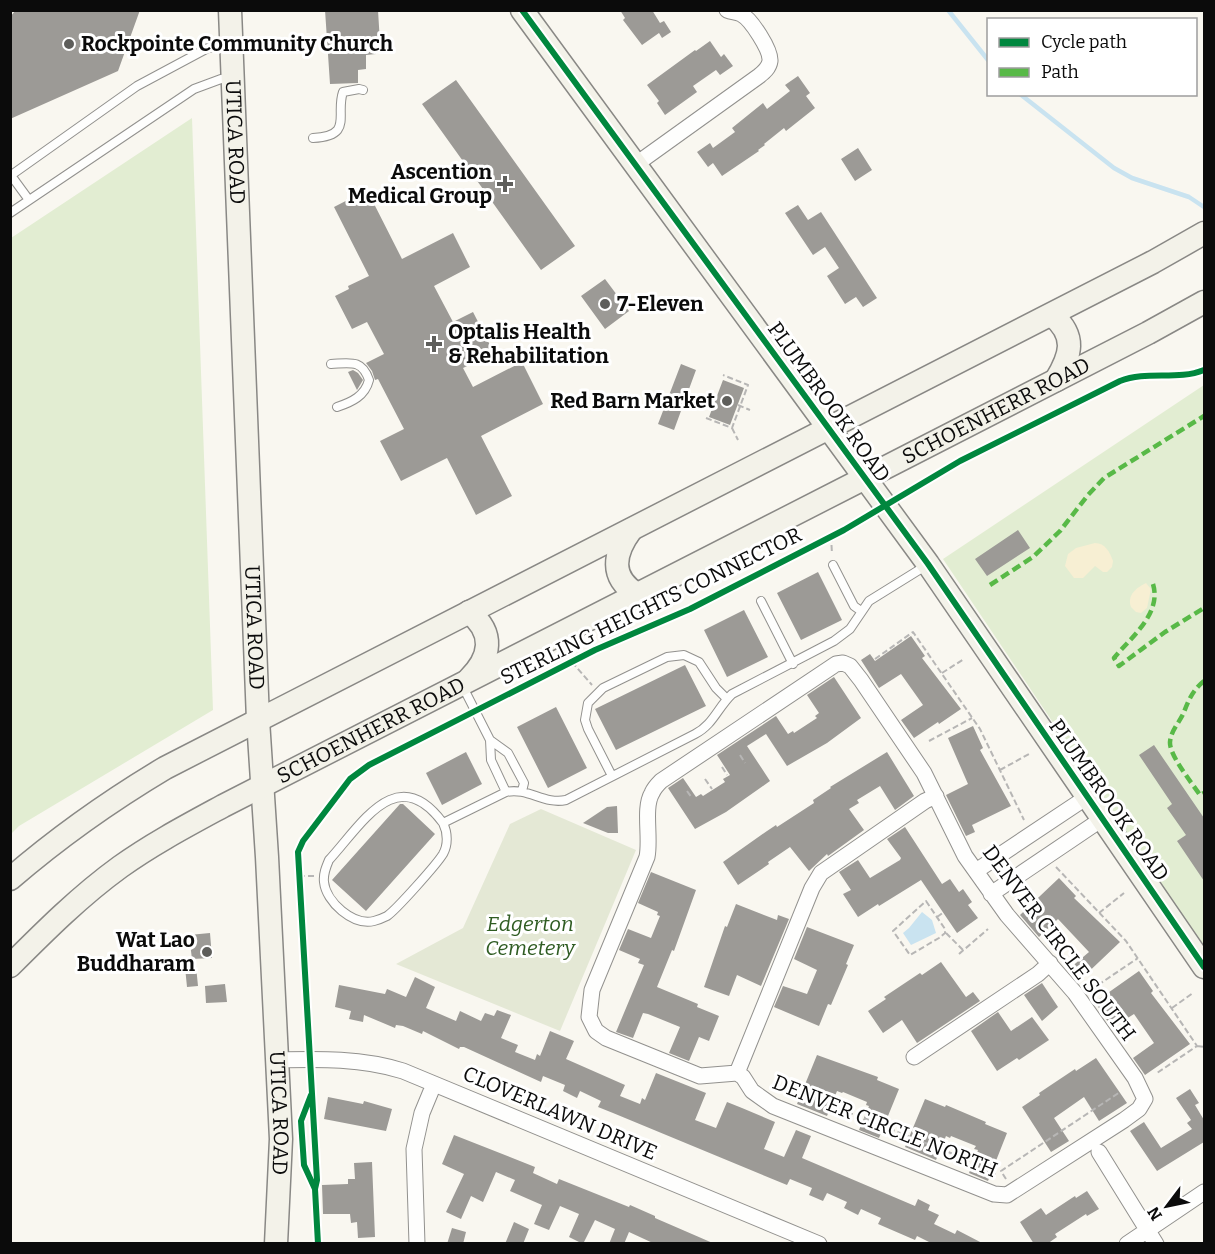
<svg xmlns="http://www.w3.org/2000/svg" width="1215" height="1254" font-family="Bitter,serif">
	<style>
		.green { fill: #e2edd2 }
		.sand { fill: #f7efd3 }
		.cemetery { fill: #e4e8d5 }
		.water { fill: #c9e3f0 }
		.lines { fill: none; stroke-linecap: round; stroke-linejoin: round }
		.stream { stroke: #c9e3f0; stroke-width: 4.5 }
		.building { fill: #9c9a96 }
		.lane-casing { stroke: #92918e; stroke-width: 10 }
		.street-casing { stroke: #92918e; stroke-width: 17 }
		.secondary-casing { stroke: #898885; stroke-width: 25 }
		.path { stroke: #b7b6b5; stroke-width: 2; stroke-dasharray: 6 3; stroke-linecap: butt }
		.lane { stroke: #fefefd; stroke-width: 8 }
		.street { stroke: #fefefd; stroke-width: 15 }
		.secondary { stroke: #f3f2e9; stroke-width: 22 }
		.quiet { stroke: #58b947; stroke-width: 4.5; stroke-dasharray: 9 4.5; stroke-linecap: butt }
		.cycleway-casing { stroke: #fff; stroke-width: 10 }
		.cycleway { stroke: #00873e; stroke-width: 6 }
		.poi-dot { fill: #5e5e5b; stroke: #fff; stroke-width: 2 }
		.labels { text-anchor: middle; stroke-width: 6; stroke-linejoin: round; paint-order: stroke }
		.poi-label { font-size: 21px; font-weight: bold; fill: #0b0b0b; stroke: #fff; text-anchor: start }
		.street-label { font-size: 21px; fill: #0b0b0b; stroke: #fff }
		.park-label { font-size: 21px; font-style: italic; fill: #2f5c22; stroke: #fff }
	</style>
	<rect width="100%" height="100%" fill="#f9f7f0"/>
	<path class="green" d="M192 118 213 710 19 826 11 834V238Z
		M1204 385V947L943 559Z"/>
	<path class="sand" d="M1095 543C1105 543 1110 552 1113 561L1112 567 1107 572H1103L1095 566 1083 578H1074L1065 566 1068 554 1076 548Z
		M1146 583 1151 589 1147 608 1141 613 1136 612 1131 607C1127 595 1136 588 1146 583Z"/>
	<path class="cemetery" d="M541 809 636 850 560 1031 396 964 463 928 510 824Z"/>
	<path class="water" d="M922 912 932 920 936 933 911 945 903 933 909 928Z"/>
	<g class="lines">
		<path class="stream" d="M948 10 988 60
			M1020 94 1114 168 1132 178 1189 197 1204 207"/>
	</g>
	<path class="building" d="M16 10H140L118 71 10 119V17Z
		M325 10H378L380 43 375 44 376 54 366 55V69L358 70V83L330 84Z
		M620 10H652L660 23 664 21 671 32 662 38 659 33 642 45 623 20 625 18Z
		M710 41 721 57 724 54 733 66 720 75 716 70 693 86 697 92 665 115 657 103 659 101 647 85 695 50 696 51Z
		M798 76 810 93 806 96 815 108 786 131 784 128 764 144 765 145 758 150 759 151 722 176 713 163 708 167 697 152 710 143 713 148 735 132 732 128 763 103 767 109 790 91 785 85Z
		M456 80 575 246 541 270 422 104Z
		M858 148 872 170 855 181 841 159Z
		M367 190 402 259 453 233 470 267 434 286 453 322 473 312 494 353 463 368 473 387 522 362 543 404 481 436 512 496 476 515 447 458 401 481 380 441 404 429 378 379 375 380 372 371 366 363 384 354 367 322 352 329 335 296 349 289 348 286 369 276 334 207Z
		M798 205 808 220 821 212 877 298 863 307 856 297 845 304 827 276 839 268 825 247 813 255 785 213Z
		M605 279 629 311 605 329 581 296Z
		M681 364 696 370 674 430 658 424Z
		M353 370 358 373 363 380 357 390 348 372Z
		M723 380 744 388 730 425 709 417Z
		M1018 530 1030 548 987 576 975 559Z
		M818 572 842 620 801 640 777 593Z
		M744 610 768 657 727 677 704 630Z
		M911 636 925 656 922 658 961 709 939 724 938 722 914 738 901 720 923 705 901 674 879 688 861 660 870 654 875 661Z
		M685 665 706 706 616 750 595 709Z
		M834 677 861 718 827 743 787 766 766 734 747 746 770 781 726 812 695 829 668 788 683 778 696 797 701 794 703 796 725 782 723 779 730 775 717 755 776 716 788 734 793 731 794 733 817 718 815 716 819 713 807 695Z
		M556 707 587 768 548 788 517 727Z
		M973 726 983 748 980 750 1011 806 972 825 975 832 966 836 946 795 968 784 948 738Z
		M1154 745 1204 818V881L1177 841 1186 835 1167 808 1172 804 1139 755Z
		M466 752 482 784 442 805 426 773Z
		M887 752 914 796 895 810 880 786 857 800 859 803 849 809 864 830 828 856 827 854 809 871 790 847 768 862 769 864 738 885 723 862 767 831 776 825 777 827 814 803 813 800 831 788 830 787Z
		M400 804H403L435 834 366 911 332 880Z
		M617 806 618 833H608L583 823 607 807Z
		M905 827 942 884 950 879 959 892 963 889 972 902 968 905 978 918 957 933 921 880 879 906 878 904 858 917 843 894 851 890 839 872 858 860 870 878 900 860 901 858 887 839Z
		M651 872 696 890 674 951 672 950 657 987 698 1004 697 1007 719 1016 709 1041 699 1037 689 1061 669 1053 680 1027 648 1014 643 1013 633 1038 616 1032 644 965 638 963 640 959 619 950 628 929 651 938 660 916 657 915 658 912 638 903Z
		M1059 878 1076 896 1074 898 1120 942 1079 981 1069 969 1089 952 1058 919 1039 937 1020 915Z
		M736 904 777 920 778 915 789 919 761 986 737 975 729 996 704 987 725 926 727 927Z
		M807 927 854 945 846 964 848 965 831 1005 828 1004 819 1026 774 1007 783 986 807 994 817 970 794 959Z
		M210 933 212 958 192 959 189 935Z
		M941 962 966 997 973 992 980 1001 917 1043 902 1020 883 1033 868 1011 886 999 884 997 920 973 922 975Z
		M196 966 198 986 187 987 185 967Z
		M1139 971 1153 991 1151 993 1190 1044 1145 1075 1133 1058 1154 1043 1134 1014 1112 1028 1095 1002Z
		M415 977 435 987 426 1008 456 1021 460 1011 481 1021 485 1013 494 1016 497 1010 511 1015 501 1038 518 1045 515 1052 535 1060 537 1054 540 1056 550 1031 574 1041 566 1059 625 1085 620 1096 640 1104 642 1098 645 1100 656 1073 706 1093 695 1120 716 1128 727 1102 742 1108 775 1122 764 1149 784 1157 796 1130 811 1136 802 1158 915 1206 918 1199 930 1205 928 1210 939 1215 934 1224 955 1234 957 1230 984 1244H933L917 1236 915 1240 878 1224 881 1218 861 1209 858 1215 844 1208 847 1202 827 1193 823 1201 809 1195 812 1188 790 1179 787 1185 613 1113 598 1107 601 1101 580 1091 577 1098 563 1091 565 1085 543 1076 541 1082 464 1047H460L459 1049 423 1031 422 1034 403 1026 396 1025 395 1028 364 1015 363 1022 349 1019 351 1011 335 1007 339 985 385 994 387 989 406 997Z
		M1042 983 1058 1007 1042 1021 1024 995Z
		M225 984 227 1002 206 1003 205 986Z
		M998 1012 1011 1031 1032 1017 1049 1040 1019 1060 1017 1058 997 1071 971 1031Z
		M817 1055 878 1077 877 1080 899 1089 879 1138 859 1130 869 1106 866 1105 867 1102 843 1092 842 1093 837 1091 827 1116 797 1104Z
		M1096 1058 1127 1103 1099 1121 1084 1097 1054 1118 1069 1141 1051 1152 1022 1107 1040 1095 1039 1093 1075 1069 1076 1071Z
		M1190 1089 1199 1103 1195 1105 1204 1120V1142L1157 1171 1130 1131 1144 1122 1161 1148 1192 1129 1187 1123 1191 1120 1176 1098Z
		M328 1097 363 1104 364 1101 392 1109 386 1131 324 1119Z
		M925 1099 945 1107 946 1105 986 1122 985 1124 1007 1133 988 1181 969 1173 978 1150 974 1149 976 1146 951 1136 950 1138 946 1136 936 1160 905 1147Z
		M454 1135 535 1167 533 1173 557 1184 559 1179 629 1207 630 1205 655 1216V1218L715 1244H655L629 1232 624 1244H609L615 1229 595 1220 583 1244 569 1237 579 1214 560 1206 549 1230 534 1224 542 1205 510 1191 515 1180 496 1172 483 1202 471 1196 461 1219 446 1212 464 1174 442 1164Z
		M372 1162 375 1237 358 1238 357 1222 351 1223 350 1214H323L322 1185 348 1184V1179H355L354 1163Z
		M1087 1191 1099 1209 1087 1216 1086 1214 1055 1234 1057 1237 1047 1244H1034L1020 1222 1041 1208 1046 1215 1075 1196 1076 1198Z
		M514 1222 529 1229 523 1244H505Z
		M452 1228 466 1232 463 1244H447Z"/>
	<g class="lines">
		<g class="lane-casing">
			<path id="lane" d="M313 138C354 136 335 115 343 92L359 89 363 90
				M10 174 29 200
				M10 176 137 86 208 48 230 45
				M10 213 194 89 221 79 230 78
				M331 364C350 363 362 359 369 380 365 396 352 402 337 407
				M833 565 854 606 861 611
				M761 601 793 664
				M463 687 490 740 491 760 506 792
				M490 740 508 753 524 783 522 791
				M612 776 588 729 585 720 588 703 603 688 667 657 684 655 699 662 716 688 727 699
				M443 823C397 761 362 824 329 860 326 867 323 874 324 882 326 902 353 926 374 921 378 920 383 918 387 916 396 910 437 864 443 854 448 845 448 833 443 823L506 792C528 787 544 805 566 800L695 734C713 725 718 707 732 694L834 641 850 629 869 601 927 565"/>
		</g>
		<g class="street-casing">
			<path id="street" d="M635 165 759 76C764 72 769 68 770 61 771 50 751 19 741 14 737 12 732 12 727 10
				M843 663 850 666 861 680 924 773 965 856 1007 915 1075 993 1135 1078 1145 1099 1139 1109 1124 1120 1007 1195 994 1194 773 1106 752 1091 743 1077 737 1073 700 1076 606 1038 596 1031 589 1017 592 990 647 857C651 838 643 808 652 793 654 788 658 784 661 781L836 664Z
				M976 871 1087 797
				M991 894 1102 819
				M914 1057 1038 974 1050 963
				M277 1060C320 1059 362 1058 403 1071L819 1244
				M737 1073 812 888 821 873 925 801 936 796
				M1099 1152 1156 1244
				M417 1244 414 1149 422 1113 434 1084
				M1127 1244 1204 1192"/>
		</g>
		<g class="secondary-casing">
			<g id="secondary">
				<path id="s1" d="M230 10 258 720 267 857 281 1139 276 1244"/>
				<path d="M522 10 928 564 1204 967"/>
				<path d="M1052 315C1077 336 1071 355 1056 380"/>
				<path d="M631 530C614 553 609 577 637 594"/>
				<path d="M469 679C491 657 495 633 469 612"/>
				<path d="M10 879C61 835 108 802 165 768L1153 262 1204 233"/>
				<path id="s2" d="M10 966C45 931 80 896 120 867 152 844 188 825 223 806L865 478 1148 333 1204 302"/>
			</g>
		</g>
		<path class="path" d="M715 396 717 397
			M738 405 750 410
			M706 418 732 428 748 385 723 375
			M732 428 738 440
			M831 536 832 554
			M875 659 913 632 980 729 1024 820
			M572 662 592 685
			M942 673 964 659
			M929 741 972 718
			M740 755 745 763
			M722 767 727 775
			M1000 770 1029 754
			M705 779 712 789
			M687 791 692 798
			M1056 867 1126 941 1197 1046 1157 1073
			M299 876H315
			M926 901 945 929V933L939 938 910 955 893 931Z
			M1099 913 1124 893
			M937 917 944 912
			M946 933 963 950
			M959 954 988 929
			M1098 985 1138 958
			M1172 1008 1193 993
			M1197 1046 1204 1047
			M797 1092 996 1171 992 1179
			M1006 1179 1001 1171 1120 1092"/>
		<use href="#lane" class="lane"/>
		<use href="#street" class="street"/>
		<use href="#secondary" class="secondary"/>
		<path class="quiet" d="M1153 584C1162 614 1131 637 1114 658L1119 666 1165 632 1204 608
			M990 585 1033 557 1060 531 1088 495 1104 478 1204 416
			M1204 681C1193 690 1189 699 1184 712 1180 722 1171 730 1170 742 1169 755 1192 783 1200 795L1204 793"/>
		<g class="cycleway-casing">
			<path id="cycleway" d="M522 10 928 564 1204 967
				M311 1095 301 1121 304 1165 315 1189
				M318 1244 315 1189 317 1180 298 852 303 841 350 779 369 765 595 650 690 609 844 530 960 461 1120 381C1147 370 1177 381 1204 370"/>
		</g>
		<use href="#cycleway" class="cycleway"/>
	</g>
	<g class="poi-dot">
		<circle cx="69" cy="44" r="6"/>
		<path d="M502 175h6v6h6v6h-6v6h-6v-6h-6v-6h6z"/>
		<circle cx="605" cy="304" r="6"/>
		<path d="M431 335h6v6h6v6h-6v6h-6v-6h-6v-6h6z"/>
		<circle cx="727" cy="401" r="6"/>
		<circle cx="207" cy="952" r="6"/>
	</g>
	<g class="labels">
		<g class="poi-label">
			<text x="81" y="51">Rockpointe Community Church</text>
			<text x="492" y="179" text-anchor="end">Ascention<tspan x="492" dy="24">Medical Group</tspan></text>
			<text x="617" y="311">7-Eleven</text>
			<text x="448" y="339">Optalis Health<tspan x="448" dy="24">&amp; Rehabilitation</tspan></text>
			<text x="715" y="408" text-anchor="end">Red Barn Market</text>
			<text x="195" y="947" text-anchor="end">Wat Lao<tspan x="195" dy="24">Buddharam</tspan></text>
		</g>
		<g class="street-label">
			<text dy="7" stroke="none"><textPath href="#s1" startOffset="132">UTICA ROAD</textPath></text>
			<text transform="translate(829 402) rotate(54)" y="7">PLUMBROOK ROAD</text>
			<text dy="7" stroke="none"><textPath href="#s2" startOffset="1136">SCHOENHERR ROAD</textPath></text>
			<text transform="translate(651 606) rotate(-26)" y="7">STERLING HEIGHTS CONNECTOR</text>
			<text dy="7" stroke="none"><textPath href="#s1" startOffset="618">UTICA ROAD</textPath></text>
			<text dy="7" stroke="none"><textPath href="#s2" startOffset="434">SCHOENHERR ROAD</textPath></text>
			<text transform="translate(1109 800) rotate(55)" y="7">PLUMBROOK ROAD</text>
			<text transform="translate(1059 943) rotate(53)" y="7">DENVER CIRCLE SOUTH</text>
			<text dy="7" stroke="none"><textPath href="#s1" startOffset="1104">UTICA ROAD</textPath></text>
			<text transform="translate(560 1113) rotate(23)" y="7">CLOVERLAWN DRIVE</text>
			<text transform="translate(885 1126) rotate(22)" y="7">DENVER CIRCLE NORTH</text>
		</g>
		<g class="park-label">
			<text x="530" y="931">Edgerton<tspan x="530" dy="24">Cemetery</tspan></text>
		</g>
	</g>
	<rect width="1215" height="1254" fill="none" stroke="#0b0b0b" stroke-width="24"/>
	<rect x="987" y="18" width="210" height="78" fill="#ffffff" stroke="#9d9d9d" stroke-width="1.5"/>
	<rect x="999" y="38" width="30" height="9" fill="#00873e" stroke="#9d9d9d" stroke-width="1.5"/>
	<text x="1041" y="48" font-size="18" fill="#0b0b0b">Cycle path</text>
	<rect x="999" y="68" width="30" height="9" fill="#58b947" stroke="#9d9d9d" stroke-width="1.5"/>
	<text x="1041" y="78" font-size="18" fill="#0b0b0b">Path</text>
	<g transform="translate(1167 1206) rotate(238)" stroke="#ffffff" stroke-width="4.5" paint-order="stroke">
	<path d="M0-4.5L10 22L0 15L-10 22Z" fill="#0b0b0b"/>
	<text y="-9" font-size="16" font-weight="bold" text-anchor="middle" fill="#0b0b0b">N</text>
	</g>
</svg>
